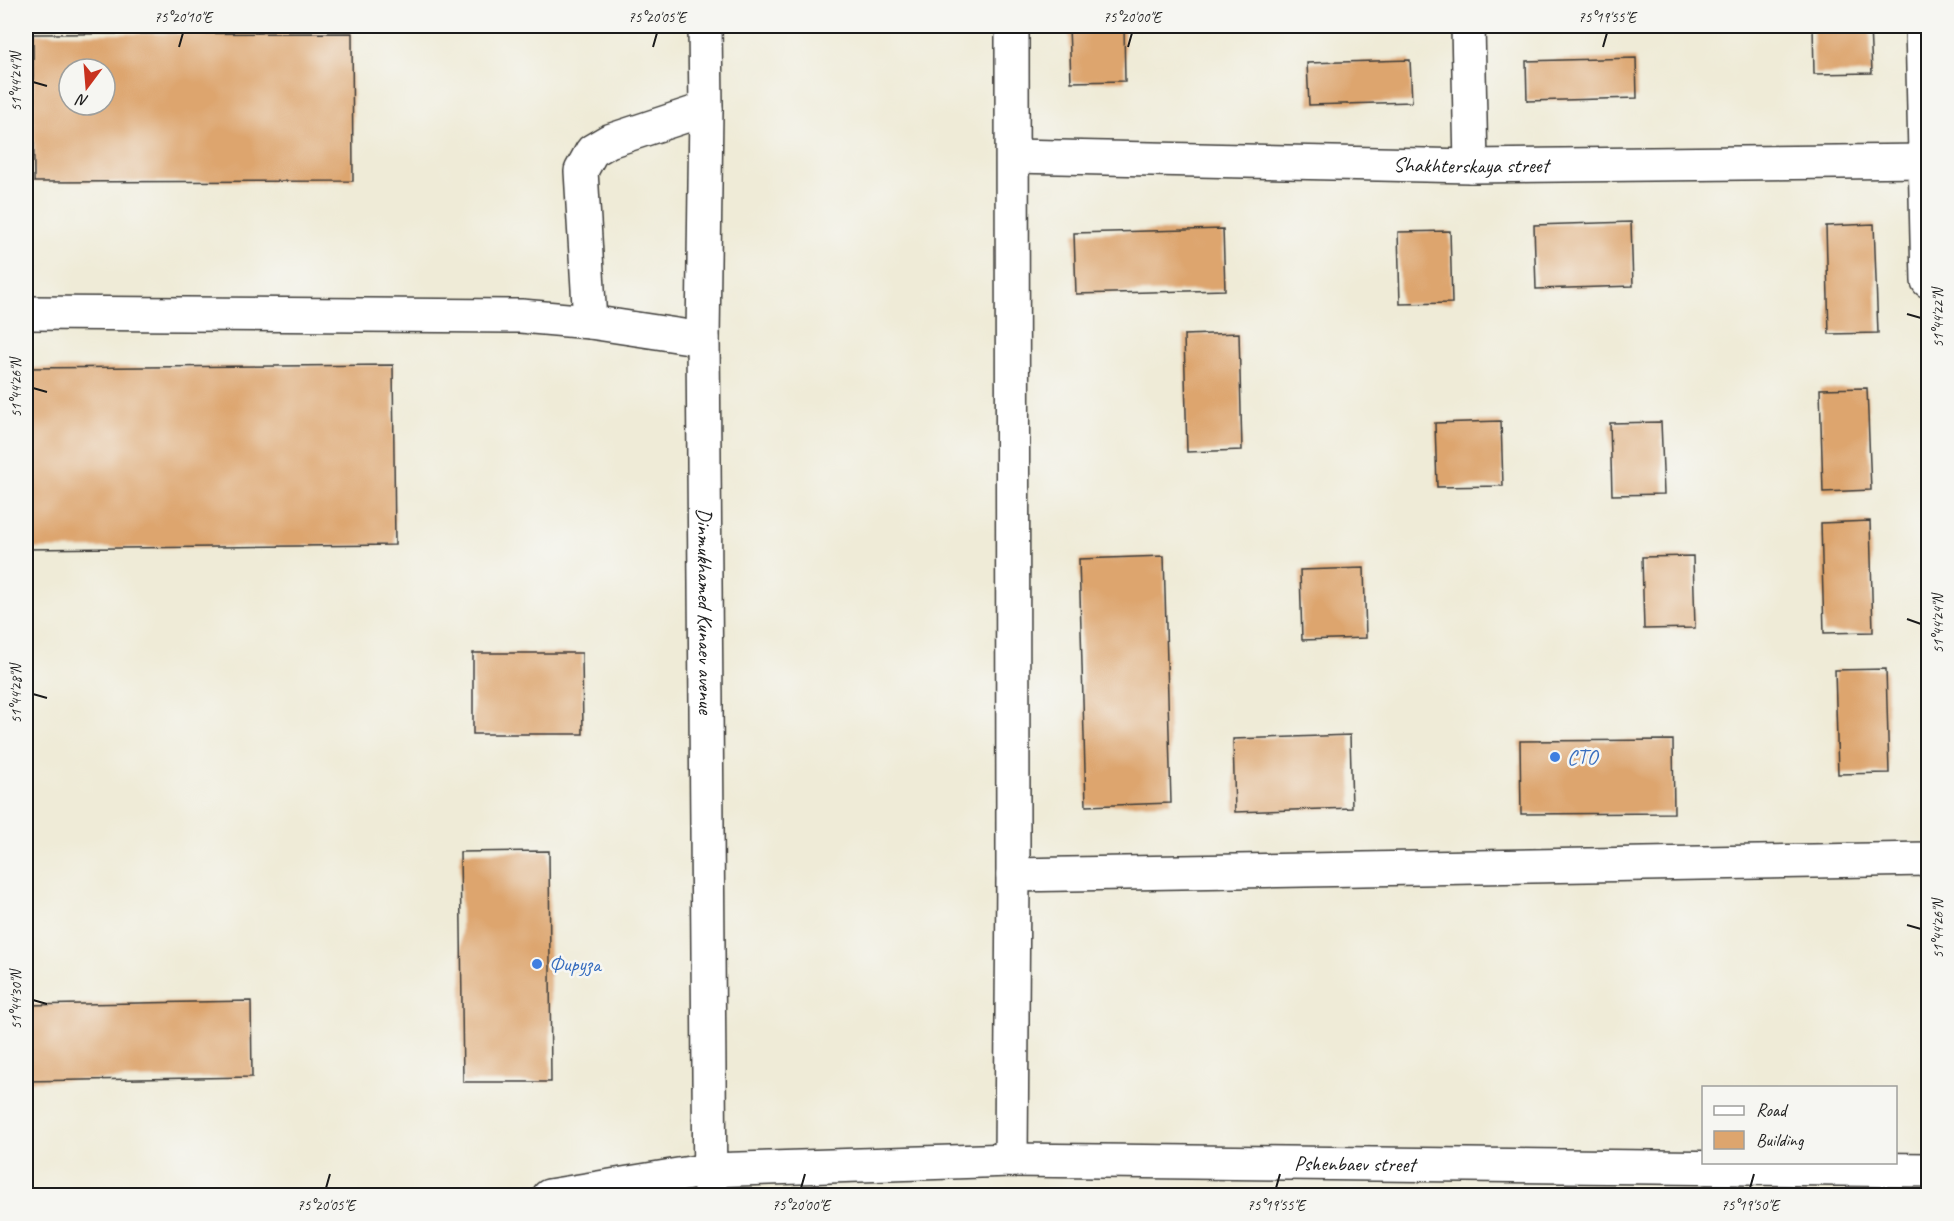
<svg xmlns="http://www.w3.org/2000/svg" width="1954" height="1221" font-family="Caveat,sans-serif">
	<style>
		.building { fill: #dda56e; fill-rule: evenodd }
		.lines { fill: none; stroke-linecap: round; stroke-linejoin: round }
		.minor-casing { stroke: #3c3b38; stroke-width: 36 }
		.minor { stroke: #fff; stroke-width: 33 }
		.ticks { fill: none; stroke: #1c1c1c; stroke-width: 2 }
		.shop-dot { fill: #3f7fe0; stroke: #f6f6f2; stroke-width: 2 }
		.labels { text-anchor: middle; stroke-width: 5; stroke-linejoin: round; paint-order: stroke }
		.street-label { font-size: 21px; fill: #1c1c1c; stroke: #f6f6f2 }
		.shop-label { font-size: 21px; fill: #366cbe; stroke: #f6f6f2; text-anchor: start }
		.neatline { fill: none; stroke: #1c1c1c; stroke-width: 2 }
		.ticks-label { font-size: 15px; text-anchor: middle; fill: #1c1c1c }
	</style>
	<rect width="100%" height="100%" fill="#f6f6f2"/>
	<filter id="ink" filterUnits="userSpaceOnUse"><feTurbulence type="fractalNoise" baseFrequency=".0167" numOctaves="2"/><feDisplacementMap in="SourceGraphic" scale="12" xChannelSelector="R" yChannelSelector="G"/><feConvolveMatrix kernelMatrix="1 2 1 2 8 2 1 2 1" color-interpolation-filters="sRGB"/></filter>
	<filter id="wash" filterUnits="userSpaceOnUse"><feTurbulence type="fractalNoise" baseFrequency=".008" numOctaves="4" result="noise"/><feDisplacementMap in="SourceGraphic" scale="24" xChannelSelector="R" yChannelSelector="G"/><feGaussianBlur stdDeviation="1.35" result="paint"/><feColorMatrix in="noise" values="0 0 0 0 0 0 0 0 0 0 0 0 0 0 0 0 0 1.4 0 .05"/><feComposite in="paint" operator="in"/></filter>
	<g filter="url(#wash)">
		<rect width="100%" height="100%" fill="#efebd7"/>
		<g id="blocks">
			<path class="building" d="M1069 26H1124L1125 81 1071 82Z
				M1813 26H1870L1872 73 1814 74Z
				M352 33 353 181 34 182 33 34ZM69 69H105V105H69Z
				M1636 58 1637 98 1527 101 1526 61Z
				M1410 60 1412 102 1309 105 1307 63Z
				M1631 222 1633 286 1536 289 1534 225Z
				M1874 224 1878 333 1829 334 1826 226Z
				M1223 229 1225 290 1076 294 1074 233Z
				M1450 231 1452 303 1400 304 1398 232Z
				M1239 333 1242 450 1187 452 1184 335Z
				M393 365 395 545 26 549V368Z
				M1867 388 1871 490 1823 492 1820 389Z
				M1501 421 1503 486 1437 487 1435 423Z
				M1661 422 1664 494 1612 495 1610 423Z
				M1870 521 1873 632 1824 633 1821 523Z
				M1164 556 1171 803 1086 806 1079 559Z
				M1693 556 1695 628 1644 629 1642 557Z
				M1364 568 1366 638 1302 640 1300 570Z
				M473 653H582L583 734H473Z
				M1886 669 1889 773 1838 774 1835 670Z
				M1350 735 1352 808 1235 812 1233 739Z
				M1673 740 1674 813 1521 814 1520 741Z
				M549 851 551 1082H463L460 852Z
				M251 1001 252 1077 26 1081V1005Z"/>
		</g>
	</g>
	<g filter="url(#ink)">
		<use href="#blocks" fill-opacity="0" stroke="#3c3b38" stroke-width="1.5"/>
		<g class="lines">
			<g class="minor-casing">
				<g id="minor">
					<path id="s1" d="M705 26 706 109 703 339 710 1196"/>
					<path d="M1468 26 1471 166"/>
					<path d="M1922 26 1928 281"/>
					<path id="s2" d="M1013 156 1471 166 1928 161"/>
					<path d="M26 313 521 316 590 322 703 339"/>
					<path d="M590 322 581 171 592 151 609 141 706 109"/>
					<path d="M1013 875 1928 859"/>
					<path d="M1011 1160 1013 875 1012 26"/>
					<path id="s3" d="M549 1196 709 1170 1011 1160 1928 1170"/>
				</g>
			</g>
			<use href="#minor" class="minor"/>
		</g>
	</g>
	<path class="ticks" d="M179 47 183 33M653 47 657 33M1128 47 1132 33M1603 47 1607 33M33 82 47 86M1907 314 1921 318M33 388 47 392M1907 619 1921 624M33 694 47 698M1907 925 1921 929M33 1000 47 1004M326 1188 330 1174M801 1188 805 1174M1276 1188 1280 1174M1750 1188 1754 1174"/>
	<g class="shop-dot">
		<circle cx="1555" cy="757" r="6"/>
		<circle cx="537" cy="964" r="6"/>
	</g>
	<g class="labels">
		<g class="street-label">
			<text dy="7" stroke="none"><textPath href="#s2" startOffset="458">Shakhterskaya street</textPath></text>
			<text dy="7" stroke="none"><textPath href="#s1" startOffset="585">Dinmukhamed Kunaev avenue</textPath></text>
			<text dy="7" stroke="none"><textPath href="#s3" startOffset="808">Pshenbaev street</textPath></text>
		</g>
		<g class="shop-label">
			<text x="1567" y="764">СТО</text>
			<text x="549" y="971">Фируза</text>
		</g>
	</g>
	<rect width="1954" height="1221" fill="none" stroke="#f6f6f2" stroke-width="66"/>
	<rect x="1702" y="1086" width="195" height="78" fill="#f6f6f2" stroke="#9f9f9c" stroke-width="1.5"/>
	<rect x="1714" y="1106" width="30" height="9" fill="#ffffff" stroke="#9f9f9c" stroke-width="1.5"/>
	<text x="1756" y="1116" font-size="18" fill="#1c1c1c">Road</text>
	<rect x="1714" y="1131" width="30" height="18" fill="#dda56e" stroke="#9f9f9c" stroke-width="1.5"/>
	<text x="1756" y="1146" font-size="18" fill="#1c1c1c">Building</text>
	<g transform="translate(87 87) rotate(196)"><circle r="28" fill="#f6f6f2" stroke="#9f9f9c" stroke-width="1.5"/>
	<path d="M0-4.5L10 22L0 15L-10 22Z" fill="#c8321e"/>
	<text y="-9" font-size="16" font-weight="bold" text-anchor="middle" fill="#1c1c1c">N</text>
	</g>
	<rect x="33" y="33" width="1888" height="1155" class="neatline"/>
	<g class="ticks-label">
		<text x="183" y="22">75°20'10"E</text>
		<text x="657" y="22">75°20'05"E</text>
		<text x="1132" y="22">75°20'00"E</text>
		<text x="1607" y="22">75°19'55"E</text>
		<text transform="translate(16 82) rotate(-90)" y="5">51°44'24"N</text>
		<text transform="translate(1938 318) rotate(-90)" y="5">51°44'22"N</text>
		<text transform="translate(16 388) rotate(-90)" y="5">51°44'26"N</text>
		<text transform="translate(1938 624) rotate(-90)" y="5">51°44'24"N</text>
		<text transform="translate(16 694) rotate(-90)" y="5">51°44'28"N</text>
		<text transform="translate(1938 929) rotate(-90)" y="5">51°44'26"N</text>
		<text transform="translate(16 1000) rotate(-90)" y="5">51°44'30"N</text>
		<text x="326" y="1210">75°20'05"E</text>
		<text x="801" y="1210">75°20'00"E</text>
		<text x="1276" y="1210">75°19'55"E</text>
		<text x="1750" y="1210">75°19'50"E</text>
	</g>
</svg>
